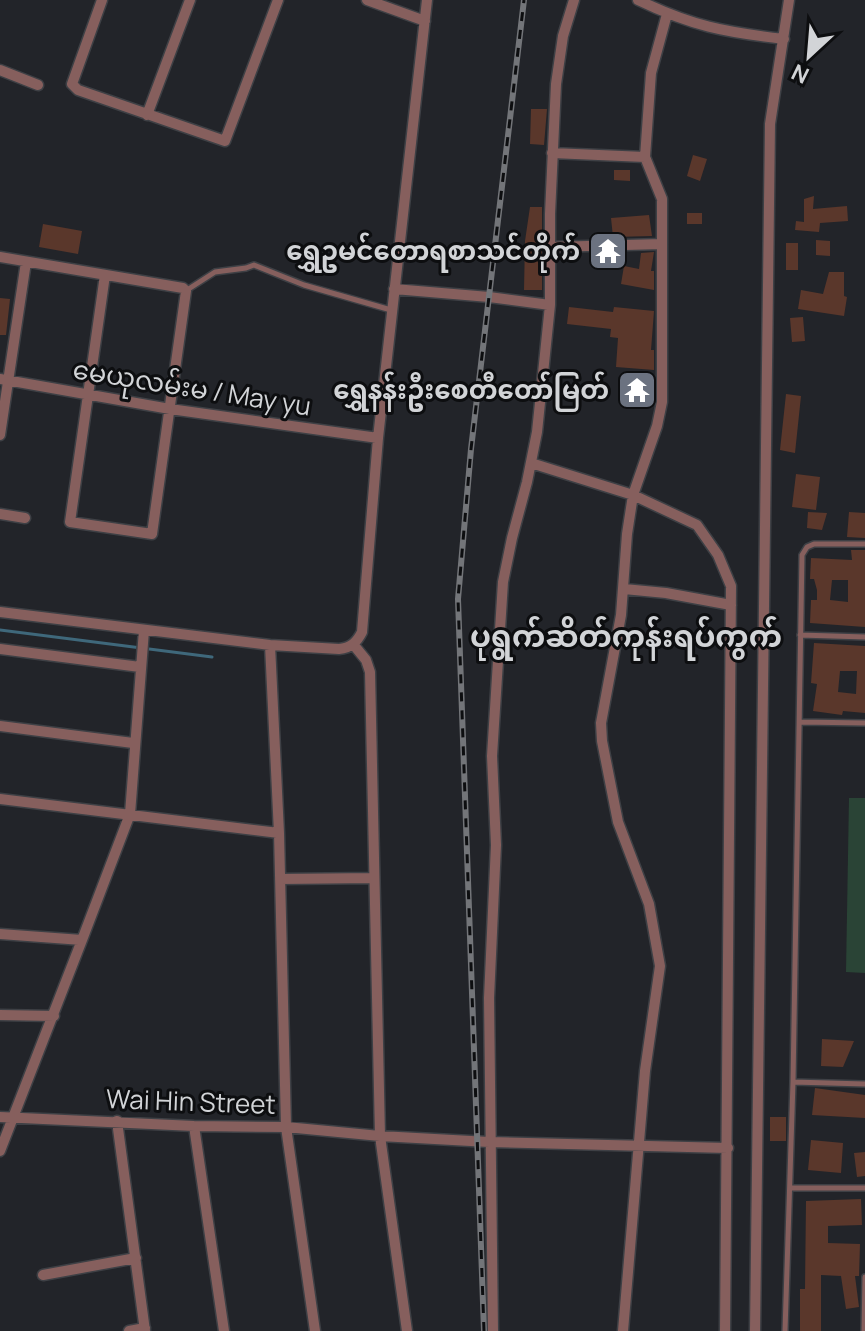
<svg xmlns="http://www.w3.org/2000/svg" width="865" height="1331" font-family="Manrope,'Noto Sans Myanmar',sans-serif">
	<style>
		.pitch { fill: #2a4436 }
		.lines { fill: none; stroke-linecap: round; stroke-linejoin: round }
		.stream { stroke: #3f687b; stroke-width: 3 }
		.building { fill: #5a372b; fill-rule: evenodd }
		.service-casing { stroke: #3e4045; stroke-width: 8 }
		.minor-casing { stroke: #3e4045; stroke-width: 13 }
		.service { stroke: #865f5d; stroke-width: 5 }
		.minor { stroke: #865f5d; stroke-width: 10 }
		.rail-casing { stroke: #737579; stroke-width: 6 }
		.rail { stroke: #0d0e10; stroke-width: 3; stroke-dasharray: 9; stroke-linecap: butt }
		.labels { text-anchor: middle; stroke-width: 6; stroke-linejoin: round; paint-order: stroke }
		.poi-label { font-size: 26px; font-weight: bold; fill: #d2d4d7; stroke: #0d0e10; text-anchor: end }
		.street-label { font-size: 26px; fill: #d2d4d7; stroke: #0d0e10 }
		.quarter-label { font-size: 30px; font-weight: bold; fill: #d2d4d7; stroke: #0d0e10 }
	</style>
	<rect width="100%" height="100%" fill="#222429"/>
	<path class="pitch" d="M849 798H865V973L846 972Z"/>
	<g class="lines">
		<path class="stream" d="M0 630 212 657"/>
	</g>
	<path class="building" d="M531 109H547L544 145 530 144Z
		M693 155 707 159 700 181 687 176Z
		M614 170H630V181L614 180Z
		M814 196 813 209 847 206 848 221 820 223 819 232 795 230 796 221 804 222V199Z
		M530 207H542V290H524L525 241Z
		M687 213H702V224H687Z
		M649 215 652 236 613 237 611 218Z
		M43 224 82 231 78 254 39 247Z
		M816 240 830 241V256L816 255Z
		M786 243H798V270H786Z
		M654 252 651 271H654V290L621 284 624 266 639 269 641 253Z
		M829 272H844V296L847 297 844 316 798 309 801 290 823 294Z
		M0 298 10 299 6 335H0Z
		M569 307 613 312 614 307 654 311 651 350H654V370L616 367 618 338 610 337 611 329 567 324Z
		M803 317 805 341 792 342 790 318Z
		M630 389a6 6 0 1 1 12 0a6 6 0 1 1-12 0Z
		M786 394 801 396 795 453 780 450Z
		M796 474 820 477 816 510 792 507Z
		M808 512 827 513 822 530 807 528Z
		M849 512 865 513V538L847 537Z
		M851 550H865V627L810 623 811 600H817V590L814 579H810L811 558 852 560ZM832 580H848V602L830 600Z
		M814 643 865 646V713L843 711 842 715 813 711 817 684 811 683ZM840 671H857L856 694 838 692Z
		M822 1039 854 1041 843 1067 821 1066Z
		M815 1088 865 1095V1118L812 1115Z
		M770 1117H786V1141H770Z
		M811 1140 843 1143 841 1173 808 1170Z
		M865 1152V1176L857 1177 854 1153Z
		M861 1199 862 1225 828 1226V1243L860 1244 859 1276H855L859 1307 846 1309 841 1276 821 1275V1331H800V1289H805L806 1201Z"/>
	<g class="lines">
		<g class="service-casing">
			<path id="service" d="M187 290 215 272 246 268 254 265 304 285 391 310
				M800 635 865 637
				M800 722 865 723
				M793 1082 865 1084
				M790 1188H865
				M785 1331 793 1082 802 555 807 547 814 544H865
				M864 1331 865 1277"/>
		</g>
		<g class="minor-casing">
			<path id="minor" d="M102 0 72 84 78 90 225 141 278 0
				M367 0 425 21
				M638 0C692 26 724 32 784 39
				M0 70 38 85
				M147 115 190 0
				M552 153 645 157
				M550 247 662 244
				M0 257 183 288 186 291 152 534 70 522 105 275
				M394 289 489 297 550 305
				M0 379 170 409 378 438
				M0 435 26 262
				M531 463 633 495 697 525 718 555 731 586 725 1331
				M0 514 25 518
				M624 589 666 593 731 605
				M0 612 270 645 339 649C351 648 357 642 362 632L378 438 427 0
				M353 644 366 660 370 672 380 1136 407 1331
				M270 645 279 833 286 1127 315 1331
				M0 649 140 667
				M0 726 133 743
				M0 799 279 833
				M280 879 374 878
				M0 934 82 940 0 1151
				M82 940 130 814 144 630
				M0 1015 54 1016
				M0 1117 194 1126 286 1127 380 1136 489 1142 728 1148
				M117 1121 145 1331
				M194 1126 224 1331
				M43 1275 136 1258
				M129 1331 145 1328
				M493 1331 489 998 496 845 492 756 503 582 512 538 527 482 537 432 550 305V214L556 84 563 36 574 0
				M623 1331 645 1071 660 966 649 904 618 822 602 741 601 723 621 615 627 534 633 495 657 426 662 402V199L645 157 651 73 667 14
				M755 1331 770 124 789 0"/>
		</g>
		<use href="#service" class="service"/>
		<use href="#minor" class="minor"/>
		<g class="rail-casing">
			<path id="rail" d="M484 1331 458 599 471 449 524 0"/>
		</g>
		<use href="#rail" class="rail"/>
	</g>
	<defs>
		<g id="temple-square" transform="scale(2)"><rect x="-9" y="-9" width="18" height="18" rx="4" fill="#6b7280" stroke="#0d0e10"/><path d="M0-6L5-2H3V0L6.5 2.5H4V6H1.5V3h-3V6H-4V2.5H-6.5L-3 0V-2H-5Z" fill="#fff"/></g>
	</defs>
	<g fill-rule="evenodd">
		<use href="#temple-square" x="608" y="251"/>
		<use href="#temple-square" x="637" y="390"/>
	</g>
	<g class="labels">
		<g class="poi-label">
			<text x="580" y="260">ရွှေဥမင်တောရစာသင်တိုက်</text>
			<text x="609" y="399">ရွှေနန်းဦးစေတီတော်မြတ်</text>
		</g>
		<g class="street-label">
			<text transform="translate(192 388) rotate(9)" y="9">မေယုလမ်းမ / May yu</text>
			<text transform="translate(191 1102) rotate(2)" y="9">Wai Hin Street</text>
		</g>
		<g class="quarter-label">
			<text x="626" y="647">ပုရွက်ဆိတ်ကုန်းရပ်ကွက်</text>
		</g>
	</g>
	<g transform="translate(809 56) rotate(206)" stroke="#0d0e10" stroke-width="6" paint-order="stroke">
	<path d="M0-6L14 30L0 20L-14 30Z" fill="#d2d4d7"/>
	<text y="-12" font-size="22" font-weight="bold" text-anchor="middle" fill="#d2d4d7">N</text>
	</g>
</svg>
